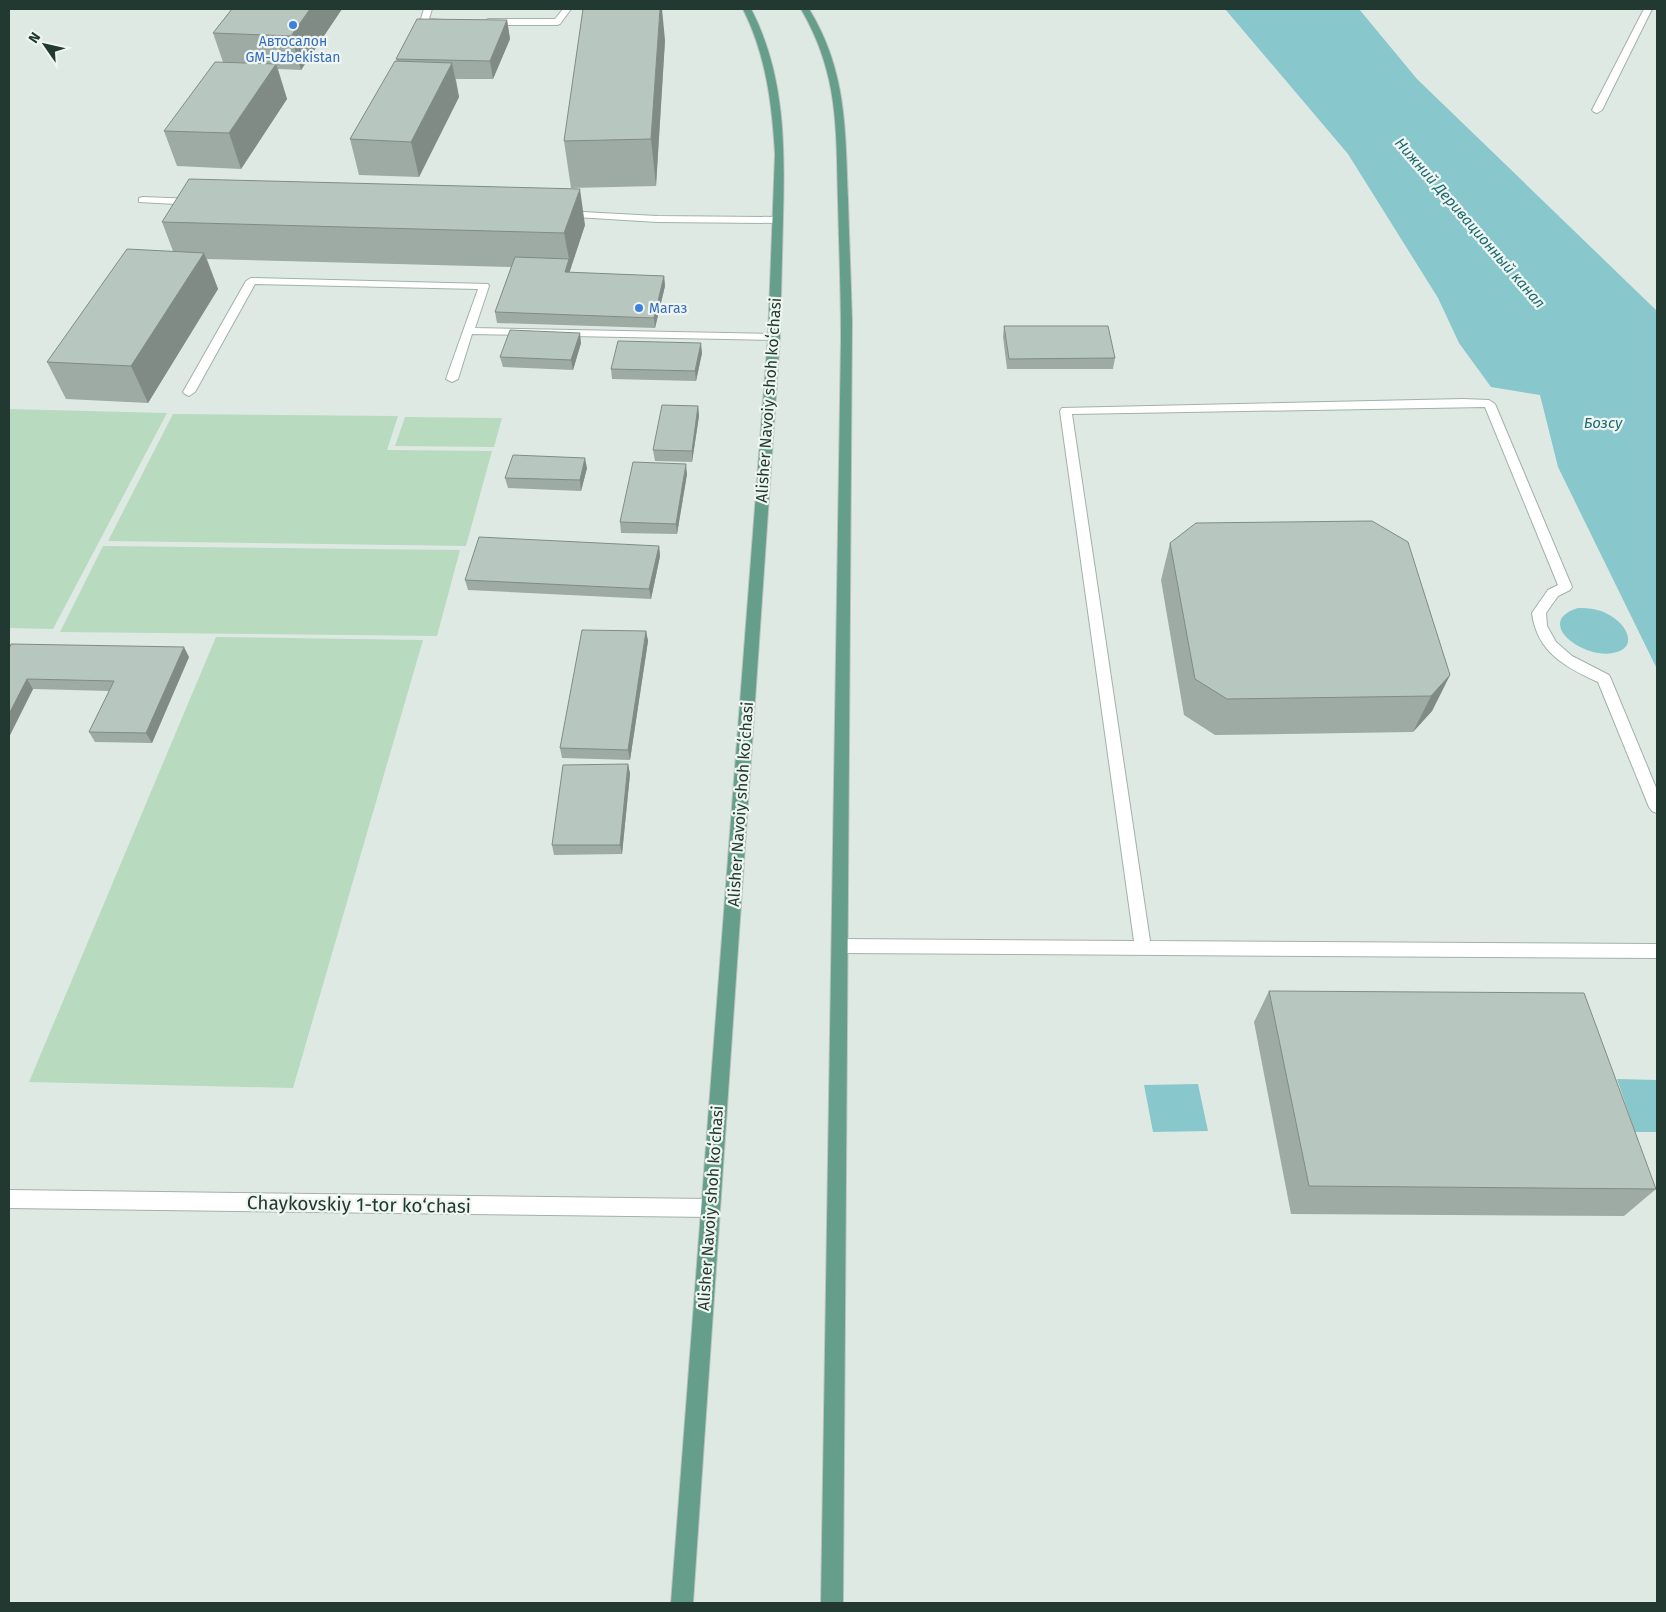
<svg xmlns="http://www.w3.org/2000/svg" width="1666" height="1612" font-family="'Fira Sans',sans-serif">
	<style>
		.green { fill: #b8dabe }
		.water { fill: #88c8cd }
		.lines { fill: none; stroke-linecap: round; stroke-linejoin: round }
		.minor-casing { stroke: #a2b1aa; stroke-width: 2 }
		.major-casing { stroke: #bcc4c1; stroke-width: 2 }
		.minor { fill: #fff; fill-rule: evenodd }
		.major { fill: #659e8a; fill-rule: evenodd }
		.wall { fill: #9daba4 }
		.shaded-wall { fill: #808b86 }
		.building { fill: #b7c7bf; stroke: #808b86 }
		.shop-dot { fill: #3f7fe0; stroke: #eff6f2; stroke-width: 2 }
		.labels { text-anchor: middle; stroke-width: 4.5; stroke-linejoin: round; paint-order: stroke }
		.far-shop-label { font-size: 14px; fill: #366cbe; stroke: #eff6f2 }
		.far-water-label { font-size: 15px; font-style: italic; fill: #1d6a72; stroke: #eff6f2 }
		.street-label { font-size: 16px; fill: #213930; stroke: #eff6f2 }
		.near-street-label { font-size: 19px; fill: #213930; stroke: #eff6f2 }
	</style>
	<rect width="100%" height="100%" fill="#dfe9e4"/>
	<path class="green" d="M9 409 167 413 53 629 9 628Z
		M173 414 398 416 387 450 492 451 466 546 108 541Z
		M405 417 502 418 494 447 395 446Z
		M103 546 460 550 437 636 60 632Z
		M216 637 423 640 293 1088 29 1082Z"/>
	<path class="water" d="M1225 9H1359L1417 79 1657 311V669L1558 467 1540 395 1491 387 1459 343 1438 298 1348 154Z
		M1578 608C1590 608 1601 609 1611 616 1627 625 1639 648 1613 653 1583 659 1533 622 1578 608Z
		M1617 1079 1657 1080V1132H1635Z
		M1198 1084 1208 1131 1153 1132 1144 1085Z"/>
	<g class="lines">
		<g class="minor-casing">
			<path id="minor" d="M424 9H432L429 19 443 20V24H421L420 22Z
				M563 9H571L560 24 557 25H488L484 22 488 19H555Z
				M1644 9H1652L1602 110 1597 113 1594 112 1592 110Z
				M143 197 194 199 199 202 194 205 139 202V198Z
				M564 211 657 216 778 217 783 220 778 223 657 222 560 216 559 214Z
				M251 278 488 284 489 286 475 328 774 334 780 337 774 340 472 334 458 379 452 382 446 379 478 289 255 284 195 392 189 396 185 394 183 392 246 281Z
				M1463 399 1489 400 1495 404 1572 587 1570 590 1558 596 1546 613 1547 626 1556 642 1572 656 1609 675 1611 679 1657 790V813L1652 811 1649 807 1598 682C1565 667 1537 652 1532 613L1548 590 1558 585 1485 407 1072 414 1150 941 1657 944V958L840 953 834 951 832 946 834 941 840 939 1134 941 1060 411 1062 408Z
				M9 1190 710 1199 716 1202 719 1208 716 1214 710 1217 9 1208Z"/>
		</g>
		<g class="major-casing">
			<path id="major" d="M743 9H751C785 74 785 146 783 218 782 258 781 297 780 337L693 1603H671L768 337 775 154C772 103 766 55 743 9Z
				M801 9H809C847 71 845 129 848 199 849 240 851 280 852 321L843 1603H821L841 338C841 292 839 246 838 201 836 128 839 74 801 9Z"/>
		</g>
		<use href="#minor" class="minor"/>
		<use href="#major" class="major"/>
	</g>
	<path class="wall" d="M232 9H342L301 70 278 69 287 99 241 169 177 166 164 131 223 62 213 33Z
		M507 20 510 39 493 79H456L459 97 419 177 359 175 350 139 397 61 396 59Z
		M665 40 656 186 571 188 564 141Z
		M162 222 585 225 569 273 664 276 665 286 655 328 497 323 495 312 511 267 207 259 218 289 148 403 66 399 47 362 173 251Z
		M1004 326 1115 358 1113 369H1007L1003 337Z
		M581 343 573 370 503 367 500 357Z
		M702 353 696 381 612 379 611 369Z
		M698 406 699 416 692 462 655 461 653 450Z
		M587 468 581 491 508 488 505 478Z
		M687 474 677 534 621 533 620 522Z
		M1170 543 1450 675 1432 711 1413 732 1215 735 1184 715 1161 580Z
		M659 546 660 556 651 599 468 590 465 580Z
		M646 631 648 641 630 760 562 758 560 748Z
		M9 649 189 657 152 743 95 742 89 732 109 691 33 689 9 737Z
		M628 764 630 774 622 854 554 855 552 845Z
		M1269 991 1656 1189 1624 1216 1291 1214 1254 1022Z"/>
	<path class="shaded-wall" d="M310 9H342L301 70 291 36Z
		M660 9H662L665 40 656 186 651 139Z
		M507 20 510 39 493 79 490 61Z
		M452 63 459 97 419 177 411 142Z
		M276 64 287 99 241 169 229 133Z
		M580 189 585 225 566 283 565 272 569 259 564 233Z
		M204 253 218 289 148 403 131 366Z
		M664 276 665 286 655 328 654 318Z
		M580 333 581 343 573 370 571 360Z
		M701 343 702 353 696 381 695 371Z
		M698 406 699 416 692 462V451Z
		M585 458 587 468 581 491 580 480Z
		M686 464 687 474 677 534 676 524Z
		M659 546 660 556 651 599 649 589Z
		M646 631 648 641 630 760 628 750Z
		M184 647 189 657 152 743 146 733Z
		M1450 675 1432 711 1413 732 1431 696Z
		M27 679 33 689 9 737V714Z
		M628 764 630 774 622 854 620 845Z"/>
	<path class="building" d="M232 9H310L291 36 213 33Z
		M583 9H660L651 139 564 141Z
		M417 19 507 20 490 61 396 59Z
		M395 61 452 63 411 142 350 139Z
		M215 62 276 64 229 133 164 131Z
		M189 179 580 189 564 233 162 222Z
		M127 249 204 253 131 366 47 362Z
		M515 257 569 259 565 272 664 276 654 318 495 312Z
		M1004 326H1108L1115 358 1009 359Z
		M510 330 580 333 571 360 500 357Z
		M618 341 701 343 695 371 611 369Z
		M662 405 698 406 692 451 653 450Z
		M513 455 585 458 580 480 505 478Z
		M633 462 686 464 676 524 620 522Z
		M1372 521 1408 542 1450 675 1431 696 1227 699 1195 679 1170 543 1196 523Z
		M479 537 659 546 649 589 465 580Z
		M582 630 646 631 628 750 560 748Z
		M11 644 184 647 146 733 89 732 114 681 27 679 9 714V649Z
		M628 764 620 845H552L563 765Z
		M1269 991 1584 993 1656 1189 1309 1186Z"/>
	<g class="shop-dot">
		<circle cx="293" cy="25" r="5"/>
		<circle cx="639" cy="308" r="5"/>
	</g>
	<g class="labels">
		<g class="far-shop-label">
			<text x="293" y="46">Автосалон<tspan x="293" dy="16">GM-Uzbekistan</tspan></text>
			<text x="649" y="313" text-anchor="start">Магаз</text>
		</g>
		<g class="far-water-label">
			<text transform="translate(1470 223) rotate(49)" y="5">Нижний Деривационный канал</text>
			<text x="1603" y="428">Бозсу</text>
		</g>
		<g class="street-label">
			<text transform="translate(768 400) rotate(-86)" y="6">Alisher Navoiy shoh koʻchasi</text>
			<text transform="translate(740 804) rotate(-86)" y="6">Alisher Navoiy shoh koʻchasi</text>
			<text transform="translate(710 1208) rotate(-86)" y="6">Alisher Navoiy shoh koʻchasi</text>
		</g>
		<g class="near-street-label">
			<text transform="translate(359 1204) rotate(1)" y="7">Chaykovskiy 1-tor ko‘chasi</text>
		</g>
	</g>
	<rect width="1666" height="1612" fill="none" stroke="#213930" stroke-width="20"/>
	<g transform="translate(45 45) rotate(304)" stroke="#eff6f2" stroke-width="4" paint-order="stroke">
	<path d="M0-4L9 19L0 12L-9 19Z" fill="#213930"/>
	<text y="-8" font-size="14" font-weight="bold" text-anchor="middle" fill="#213930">N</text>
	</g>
</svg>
